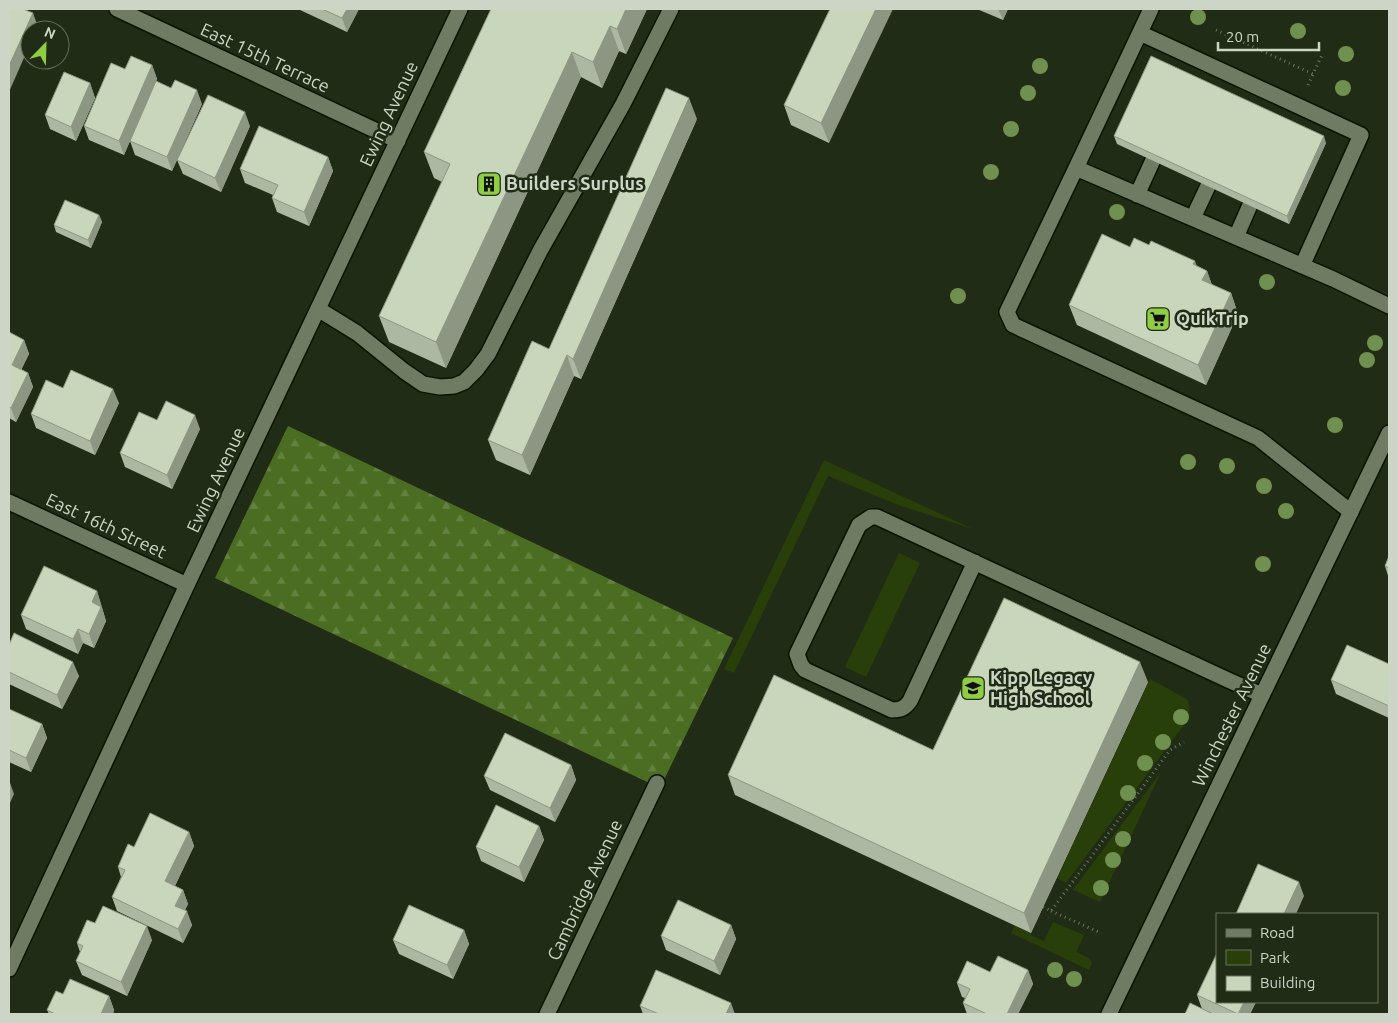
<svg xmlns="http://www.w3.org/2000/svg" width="1398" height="1023" font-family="Ubuntu,sans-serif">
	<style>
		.green { fill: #283f0a }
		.forest { fill: url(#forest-firs) }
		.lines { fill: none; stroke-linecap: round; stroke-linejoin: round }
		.lane-casing { stroke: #0a1402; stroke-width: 18 }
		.street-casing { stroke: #0a1402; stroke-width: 18 }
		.path { stroke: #6b7562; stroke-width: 3; stroke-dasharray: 1 4; stroke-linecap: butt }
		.lane { stroke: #6f7c63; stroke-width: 15 }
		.street { stroke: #6f7c63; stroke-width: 15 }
		.tree { fill: #6f904e }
		.wall { fill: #acb8a1 }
		.shaded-wall { fill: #8c9683 }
		.building { fill: #c8d6bb; stroke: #8c9683 }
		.labels { text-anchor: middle; stroke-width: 5; stroke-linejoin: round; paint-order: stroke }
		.street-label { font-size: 18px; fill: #cdd5c7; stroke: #212c16 }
		.poi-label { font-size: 18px; font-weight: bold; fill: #cdd5c7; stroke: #212c16; text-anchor: start }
	</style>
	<defs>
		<pattern id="forest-firs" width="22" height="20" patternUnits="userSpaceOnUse" patternTransform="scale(1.25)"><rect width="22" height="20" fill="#4b6d22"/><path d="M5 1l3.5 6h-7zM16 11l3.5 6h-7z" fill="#648141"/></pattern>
	</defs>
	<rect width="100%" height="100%" fill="#212c16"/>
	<path class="green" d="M824 460 973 529 898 505 828 476 734 673 724 669Z
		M899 553 920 563 866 677 845 667Z
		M1150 679 1187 699C1192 708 1189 717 1183 726L1066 883 1057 878Z
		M1161 772 1100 902 1073 890Z
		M1053 922 1084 935 1076 952 1089 958 1092 963 1089 970 1011 933 1015 925 1031 933V935L1044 941Z"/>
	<path class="forest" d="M288 426 733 638 660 788 215 578Z"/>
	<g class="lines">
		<g class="lane-casing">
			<path id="lane" d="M1151 9 1076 168 1333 279 1389 306
				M1140 33 1361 135 1302 266
				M1076 168 1007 312 1013 325 1258 438 1351 512
				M1137 195 1153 160
				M1193 218 1208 186
				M1236 237 1250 205
				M318 309 357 333 404 371 423 384 440 387 454 386 464 382 476 370 488 354 540 251 623 104 671 9
				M975 562 910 701C905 708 901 710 892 710L805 670 801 665 797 654 859 525 871 517H877L1228 680 1262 695"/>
		</g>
		<g class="street-casing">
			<path id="street" d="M117 9 398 141
				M9 502 187 585
				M9 969 187 585 460 9
				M547 1014 657 783
				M1109 1014 1255 710 1389 433"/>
		</g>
		<path class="path" d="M1216 30 1313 74 1323 53
			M1308 85 1313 74
			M1043 907 1051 911 1170 750 1184 742
			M1051 911 1101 933"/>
		<use href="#lane" class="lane"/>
		<use href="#street" class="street"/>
	</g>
	<g class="tree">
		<circle cx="1198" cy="17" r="8"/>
		<circle cx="1298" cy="31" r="8"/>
		<circle cx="1346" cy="54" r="8"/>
		<circle cx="1040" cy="66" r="8"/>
		<circle cx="1343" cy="88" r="8"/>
		<circle cx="1028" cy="93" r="8"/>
		<circle cx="1011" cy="129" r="8"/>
		<circle cx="991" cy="172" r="8"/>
		<circle cx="1117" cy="212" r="8"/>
		<circle cx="1267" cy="282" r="8"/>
		<circle cx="958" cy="296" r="8"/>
		<circle cx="1375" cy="343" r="8"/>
		<circle cx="1367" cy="360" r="8"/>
		<circle cx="1335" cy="425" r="8"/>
		<circle cx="1188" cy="462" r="8"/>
		<circle cx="1227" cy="466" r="8"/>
		<circle cx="1264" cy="486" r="8"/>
		<circle cx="1286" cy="511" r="8"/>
		<circle cx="1263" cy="564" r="8"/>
		<circle cx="1181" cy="717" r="8"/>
		<circle cx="1163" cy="742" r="8"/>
		<circle cx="1145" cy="763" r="8"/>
		<circle cx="1128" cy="793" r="8"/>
		<circle cx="1123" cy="839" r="8"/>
		<circle cx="1113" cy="860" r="8"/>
		<circle cx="1101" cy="888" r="8"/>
		<circle cx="1055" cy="970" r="8"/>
		<circle cx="1074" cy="979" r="8"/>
	</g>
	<path class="wall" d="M298 9H359L347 32Z
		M491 9H647L626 54 619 51 602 88 581 77 446 368 389 342 379 316 442 182 434 178 424 152Z
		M830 9 829 143 791 125 784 105Z
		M977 9H1008L1003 20Z
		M152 65 157 79 136 128 202 104 172 171 135 155 130 141 124 155 89 140 84 126 125 69Z
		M90 83 95 98 76 141 50 129 45 115Z
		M697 119 581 379 574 376 530 475 496 460 488 440 549 349Z
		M250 126 221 192 183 174 177 160Z
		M1114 136 1326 143 1289 224 1117 144Z
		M328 157 333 171 309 226 277 212 272 198 273 195 245 183 240 169Z
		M99 215 102 222 91 248 56 232 54 225Z
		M1130 247 1197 266 1207 271 1212 285 1231 293 1238 314 1206 385 1077 325 1069 305Z
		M9 332 24 340 29 354 21 369 28 373 33 387 16 422 9 418Z
		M63 388 119 403 95 455 36 428 31 414Z
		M157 420 200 429 172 489 125 467 120 453Z
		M1389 556V579L1385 566Z
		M97 591 106 621 94 648 83 643 78 654 26 629 21 615Z
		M9 645 79 676 62 709 9 684Z
		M1389 664V718L1336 694 1331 680Z
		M1148 682 1031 933 735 795 728 775 933 750Z
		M9 709 42 724 47 738 31 772 9 762Z
		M571 765 576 780 555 822 490 790 484 776Z
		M539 826 544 840 524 882 481 861 476 847Z
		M189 832 194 846 175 886 183 890 188 904 185 910 192 925 183 943 117 911 112 897 121 877 118 867 134 847Z
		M95 923 152 940 127 996 82 975 76 961 80 952 77 943Z
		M731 925 736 939 720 975 666 950 661 936Z
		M464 930 469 944 453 979 399 954 393 940Z
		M1028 970 1033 984 1018 1014H967L963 1003 965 998 962 997 957 983 990 972Z
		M63 994 109 996 114 1010 113 1014H49L47 1010Z
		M1197 995 1217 1002H1256L1250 1014H1213L1202 1009Z
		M640 1006 735 1014H643Z"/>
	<path class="shaded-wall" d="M347 9H359L347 32 342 18Z
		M626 9H647L626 54 617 29Z
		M876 9H893L829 143 821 123Z
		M998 9H1008L1003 20Z
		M33 13 38 27 36 30H30V44L9 92V66Z
		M610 26 619 51 602 88 593 62Z
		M572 52 581 77 446 368 436 342Z
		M152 65 157 79 124 155 119 141Z
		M90 83 95 98 76 141 71 127Z
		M197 90 202 104 172 171 167 157Z
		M689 98 697 119 581 379 573 359Z
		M245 112 250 126 221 192 215 178Z
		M1324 136 1326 143 1289 224 1287 216Z
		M328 157 333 171 309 226 304 212Z
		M99 215 102 222 91 248 88 240Z
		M1195 261 1202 280 1207 271 1214 291 1209 301 1193 264Z
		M1231 293 1238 314 1206 385 1198 365Z
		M24 340 29 354 17 379 12 365Z
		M567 355 574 376 530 475 522 455Z
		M28 373 33 387 16 422 11 408Z
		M113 389 119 403 95 455 90 441Z
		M195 415 200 429 172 489 167 475Z
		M97 591 106 621 94 648 89 634 92 602Z
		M78 629 83 643 78 654 73 639Z
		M73 662 79 676 62 709 57 695Z
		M1140 662 1148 682 1031 933 1024 913Z
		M42 724 47 738 31 772 26 758Z
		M571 765 576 780 555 822 550 808Z
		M9 780 14 794 9 805Z
		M539 826 544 840 524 882 519 867Z
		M189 832 194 846 170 896 165 881Z
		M1299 882 1304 896 1296 914H1284Z
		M183 890 188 904 180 920 175 906Z
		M187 911 192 925 183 943 178 929Z
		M731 925 736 939 720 975 714 961Z
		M147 926 152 940 127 996 121 982Z
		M464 930 469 944 453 979 447 965Z
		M1028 970 1033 984 1018 1014H1007Z
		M109 996 114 1010 113 1014H101Z
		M1244 1002H1256L1250 1014H1239Z
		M731 1003 735 1014H726Z"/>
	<path class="building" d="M9 9H23L33 13 9 66Z
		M322 9H347L342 18Z
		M491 9H626L617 29 610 26 593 62 572 52 436 342 379 316 450 164 424 152Z
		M830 9H876L821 123 784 105Z
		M131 56 152 65 119 141 84 126 111 63 125 69Z
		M1151 56 1324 136 1287 216 1114 136Z
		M64 72 90 83 71 127 45 115Z
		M175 80 197 90 167 157 130 141 156 81 171 88Z
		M666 88 689 98 573 359 567 355 522 455 488 440 532 341 549 349Z
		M208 95 245 112 215 178 177 160Z
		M259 126 328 157 304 212 272 198 278 185 240 169Z
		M65 200 99 215 88 240 54 225Z
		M1102 234 1130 247 1134 238 1149 245 1151 241 1195 261 1193 264 1207 271 1202 280 1231 293 1198 365 1069 305Z
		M9 332 24 340 12 365 28 373 11 408 9 407Z
		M71 370 113 389 90 441 31 414 46 380 63 388Z
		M166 401 195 415 167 475 120 453 139 412 157 420Z
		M1389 556V568L1385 566Z
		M44 566 97 591 92 602 101 607 89 634 78 629 73 639 21 615Z
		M1004 598 1140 662 1024 913 728 775 774 675 933 750Z
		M14 633 73 662 57 695 9 672V645Z
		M1347 645 1389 664V706L1331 680Z
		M9 709 42 724 26 758 9 750Z
		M505 733 571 765 550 808 484 776Z
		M496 805 539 826 519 867 476 847Z
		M150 813 189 832 165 881 183 890 175 906 187 911 178 929 112 897 125 870 118 867 128 844 134 847Z
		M1258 864 1299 882 1284 914H1236Z
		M678 900 731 925 714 961 661 936Z
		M409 905 464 930 447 965 393 940Z
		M103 906 147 926 121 982 76 961 83 946 77 943 87 920 95 923Z
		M1217 953V1002H1244L1238 1014 1197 995Z
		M998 956 1028 970 1007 1014H987L963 1003 970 989 957 983 967 961 990 972Z
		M656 970 731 1003 726 1014H659L640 1006Z
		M70 979 109 996 101 1014H55L47 1010 56 991 63 994Z
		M1190 1003 1213 1014H1185Z"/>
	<defs>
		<g id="building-square" transform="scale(1.25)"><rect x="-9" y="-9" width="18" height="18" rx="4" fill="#8fcd42" stroke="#212c16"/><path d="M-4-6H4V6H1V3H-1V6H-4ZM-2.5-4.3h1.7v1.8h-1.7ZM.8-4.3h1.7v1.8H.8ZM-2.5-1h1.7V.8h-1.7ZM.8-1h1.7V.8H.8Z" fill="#111"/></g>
		<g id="supermarket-square" transform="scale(1.25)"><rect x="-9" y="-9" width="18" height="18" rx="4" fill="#8fcd42" stroke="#212c16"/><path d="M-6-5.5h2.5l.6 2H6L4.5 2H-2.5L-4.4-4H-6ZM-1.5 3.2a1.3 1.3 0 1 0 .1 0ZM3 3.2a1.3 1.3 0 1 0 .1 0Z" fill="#111"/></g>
		<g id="school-square" transform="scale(1.25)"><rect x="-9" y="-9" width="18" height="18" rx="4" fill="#8fcd42" stroke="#212c16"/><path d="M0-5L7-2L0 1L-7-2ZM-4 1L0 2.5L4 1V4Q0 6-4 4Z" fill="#111"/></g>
	</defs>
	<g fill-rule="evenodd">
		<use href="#building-square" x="489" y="184"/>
		<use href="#supermarket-square" x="1158" y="319"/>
		<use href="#school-square" x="973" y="688"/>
	</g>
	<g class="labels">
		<g class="street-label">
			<text transform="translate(265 58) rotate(25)" y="6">East 15th Terrace</text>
			<text transform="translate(389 114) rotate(-65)" y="6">Ewing Avenue</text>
			<text transform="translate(216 480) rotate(-65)" y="6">Ewing Avenue</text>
			<text transform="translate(106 526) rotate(25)" y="6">East 16th Street</text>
			<text transform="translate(1232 715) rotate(-64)" y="6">Winchester Avenue</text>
			<text transform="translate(585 890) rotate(-65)" y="6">Cambridge Avenue</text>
		</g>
		<g class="poi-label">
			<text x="506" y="190">Builders Surplus</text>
			<text x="1176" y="325">QuikTrip</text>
			<text x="990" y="684">Kipp Legacy<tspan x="990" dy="21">High School</tspan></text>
		</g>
	</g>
	<rect width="1398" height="1023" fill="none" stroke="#cdd5c7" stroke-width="20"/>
	<rect x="1216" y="913" width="162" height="90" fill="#212c16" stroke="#66705d"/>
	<rect x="1226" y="929" width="25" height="8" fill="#6f7c63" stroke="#66705d"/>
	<text x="1260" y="938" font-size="15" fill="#cdd5c7">Road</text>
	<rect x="1226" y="950" width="25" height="15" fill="#283f0a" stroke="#66705d"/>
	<text x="1260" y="963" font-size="15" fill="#cdd5c7">Park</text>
	<rect x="1226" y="976" width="25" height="15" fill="#c8d6bb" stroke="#66705d"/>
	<text x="1260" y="988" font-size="15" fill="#cdd5c7">Building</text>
	<g transform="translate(45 45) rotate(23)"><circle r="24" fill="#212c16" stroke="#66705d"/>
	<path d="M0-4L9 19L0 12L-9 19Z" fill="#8fcd42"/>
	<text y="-8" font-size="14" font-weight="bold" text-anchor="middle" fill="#cdd5c7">N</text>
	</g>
	<path d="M1218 42v8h101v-8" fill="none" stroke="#cdd5c7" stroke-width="2.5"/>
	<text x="1226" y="42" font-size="15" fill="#cdd5c7" stroke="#212c16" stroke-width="4" paint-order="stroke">20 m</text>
</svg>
